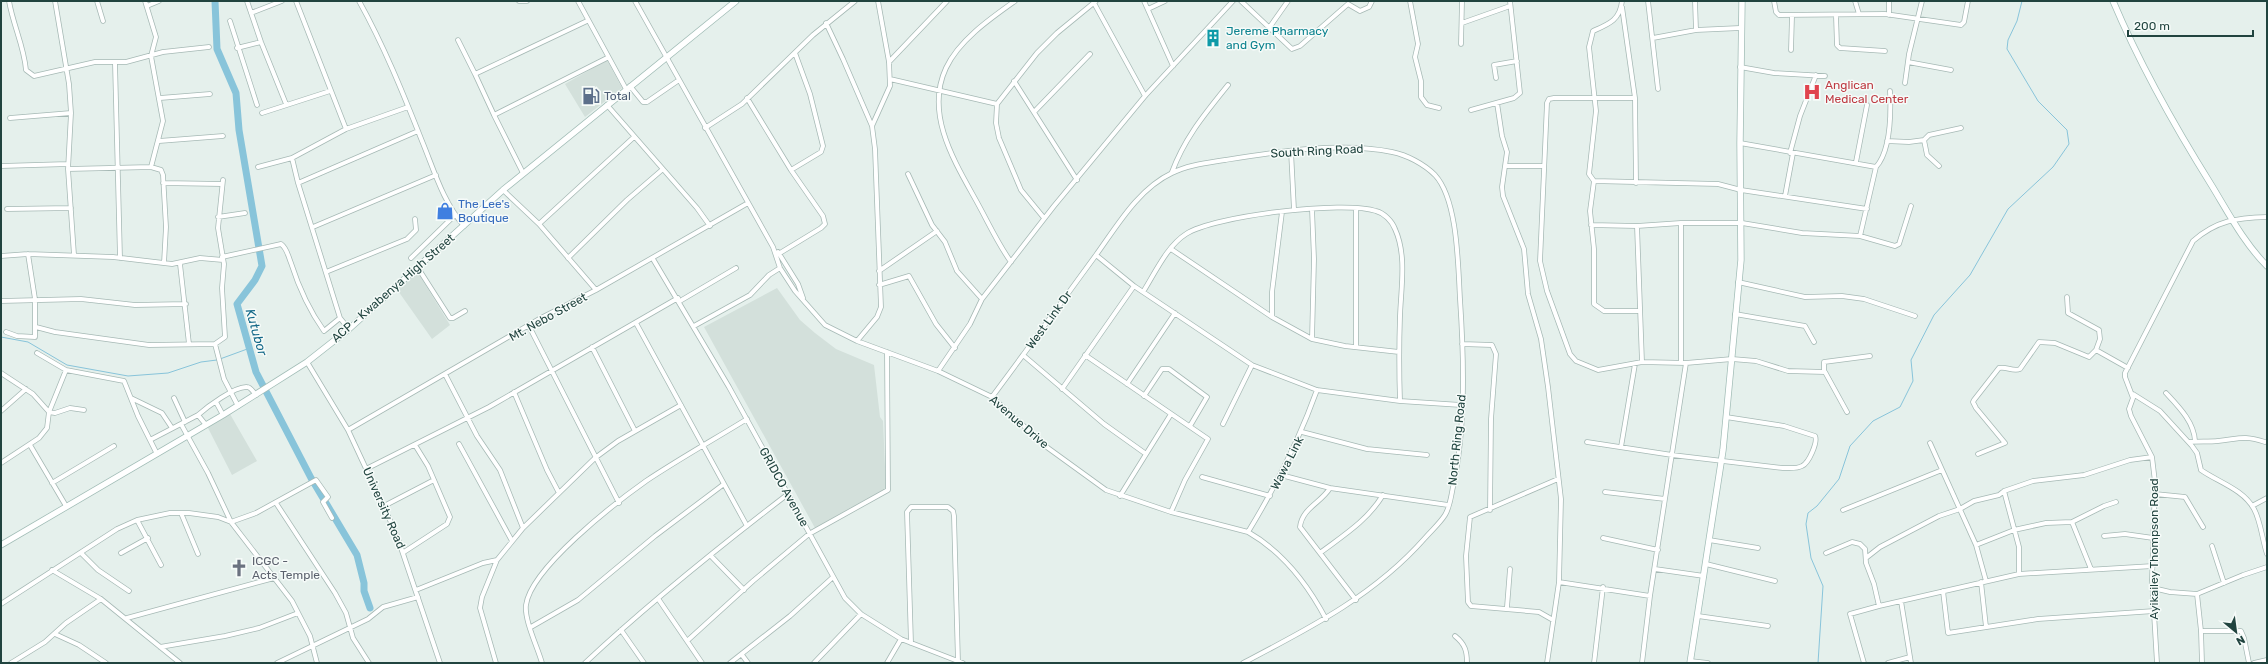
<svg xmlns="http://www.w3.org/2000/svg" width="2268" height="664" font-family="Rubik,sans-serif">
	<style>
		.built { fill: #d3e0db }
		.lines { fill: none; stroke-linecap: round; stroke-linejoin: round }
		.stream { stroke: #88c4da; stroke-width: 1 }
		.river { stroke: #88c4da; stroke-width: 7 }
		.street-casing { stroke: #a6b9b5; stroke-width: 5.5 }
		.secondary-casing { stroke: #a2bdb7; stroke-width: 7 }
		.street { stroke: #fff; stroke-width: 4 }
		.secondary { stroke: #fff; stroke-width: 5.5 }
		.labels { text-anchor: middle; stroke-width: 3; stroke-linejoin: round; paint-order: stroke }
		.culture-label { font-size: 12px; fill: #0d838f; stroke: #f6fbf9; text-anchor: start }
		.health-label { font-size: 12px; fill: #be3a42; stroke: #f6fbf9; text-anchor: start }
		.service-label { font-size: 12px; fill: #4e5e75; stroke: #f6fbf9; text-anchor: start }
		.street-label { font-size: 12px; fill: #21443f; stroke: #f6fbf9 }
		.shop-label { font-size: 12px; fill: #366cbe; stroke: #f6fbf9; text-anchor: start }
		.worship-label { font-size: 12px; fill: #5b616d; stroke: #f6fbf9; text-anchor: start }
		.water-label { font-size: 13px; font-style: italic; fill: #136888; stroke: #f6fbf9 }
	</style>
	<rect width="100%" height="100%" fill="#e5f0ec"/>
	<path class="built" d="M607 60 622 88 585 117 565 84Z
		M417 271 450 325 432 339 396 288Z
		M777 288 800 320 815 333 836 349 874 365 880 417 883 421 886 490 815 528 704 327Z
		M230 414 257 461 232 475 207 426Z"/>
	<g class="lines">
		<path class="stream" d="M1 337 28 342 67 365 128 376 168 373 201 362 217 360
			M220 359 250 348
			M1818 663 1823 586 1811 558 1806 524 1808 513 1817 506 1839 479 1850 446 1873 421 1900 407 1913 381 1911 360 1934 315 1970 275 2008 209 2053 167 2069 144 2067 130 2038 101 2007 49 2008 40 2017 21 2022 1"/>
		<path class="river" d="M215 1 217 49 236 93 239 130 262 266 255 280 237 304 256 372 311 478 357 555 364 583V591L370 608"/>
		<g class="street-casing">
			<path id="street" d="M9 1C13 25 24 46 26 70L34 76 95 62H126L163 52 209 47
				M55 1 69 84 71 113 68 169 74 255
				M97 1 103 21
				M145 1 156 37 151 56 163 121 151 167
				M247 1 261 42 286 104
				M296 1 346 129
				M359 1C384 46 403 93 422 141 434 170 443 202 464 226
				M519 1H527
				M578 1 626 89
				M635 1 773 247 780 268 795 291 825 325 857 341 938 371 992 397 1048 448 1106 490 1171 512 1248 532C1283 552 1308 585 1326 619
				M1144 1 1173 66
				M1241 1 1292 49 1300 46 1348 4 1360 11 1369 7 1372 1
				M1410 1 1418 44 1415 57 1421 81V97L1427 105 1439 108
				M1622 1C1620 20 1609 24 1593 31L1589 47 1596 111 1589 174 1594 181 1718 184 1741 190 1867 209
				M1648 1 1658 89
				M1695 1 1696 30
				M1774 1 1776 12 1779 15 1885 14 1961 25 1964 22 1968 1
				M1855 1 1859 14
				M1889 1V15
				M1094 3 1145 96
				M147 6 159 1
				M1622 7 1635 98H1554L1549 99 1547 103 1540 261 1547 291 1570 354 1576 361 1598 370 1642 362 1686 363 1732 359 1756 361 1788 371 1825 372 1847 412
				M1148 9 1165 1
				M251 13 282 1
				M1836 16 1837 45 1840 48 1885 51
				M230 21 257 105
				M587 21 475 74 494 115 607 58
				M826 23 843 59 872 126 875 149 881 307 877 317 857 341
				M1462 23 1510 6
				M1269 28 1288 1
				M1653 38 1696 30 1740 28
				M458 40 475 74
				M1461 44 1462 1
				M237 48 261 42
				M1791 50 1792 16
				M889 62 947 1
				M1908 62 1951 70
				M115 63 120 258
				M1740 67 1774 73 1825 76
				M1496 78 1494 65 1517 61
				M890 79 997 104
				M1014 81 1077 180
				M1905 83 1909 54 1922 1
				M630 86 643 102H647L679 80
				M160 98 210 94
				M747 98 791 170 823 216 825 224 821 228 780 253
				M1635 98 1636 183
				M1497 103 1502 136 1507 152 1502 187 1503 196 1524 249 1528 294 1541 339 1548 387 1561 499 1559 582
				M607 105 697 208 710 226
				M1471 110 1514 98 1520 93 1510 1
				M1035 111 1090 54
				M262 113 330 91
				M494 115 523 173
				M10 118 71 113
				M872 126 890 86 889 62 878 1
				M705 128 742 104 813 35 855 1
				M1924 140 1929 135 1961 128
				M159 141 223 136
				M1887 141 1909 142 1924 140 1927 155 1939 166
				M1740 143 1876 167 1860 236
				M1291 151 1294 210
				M1790 153 1800 116 1816 75
				M292 158 298 183 340 318 349 329
				M1856 162 1867 105
				M1 166 68 164
				M1505 166H1544
				M258 167 292 158 346 129 408 107
				M1876 167C1891 150 1891 113 1890 91
				M68 169 151 167 161 170 163 175 166 227 164 263
				M791 170 821 152 823 146 810 94 795 53
				M1172 172C1185 137 1205 114 1228 85
				M908 174 932 225 945 242 957 271 982 299
				M1594 181 1590 211 1594 249V304L1604 311H1640
				M163 183 222 184
				M298 183 418 131
				M503 190 539 224 596 290
				M1785 196 1793 153
				M7 209 71 208
				M1312 209 1314 259 1312 339
				M218 217 245 213
				M1044 218 1021 190 999 138 996 123 997 104 1037 53 1057 33 1096 1
				M539 224 634 137
				M1591 225 1637 226
				M313 227 436 175
				M1171 249 1272 317 1312 339 1345 346 1399 352
				M778 252 798 284 803 298
				M1096 255C1117 226 1138 189 1172 173 1188 165 1207 163 1225 160 1275 152 1342 141 1392 152 1407 155 1424 164 1435 175 1458 200 1458 266 1460 299 1464 359 1466 428 1453 487 1451 496 1450 507 1445 515 1440 523 1432 530 1425 538 1375 595 1310 628 1243 663
				M1 256 28 254 113 257 172 264 200 258 223 260
				M222 257 281 244C287 248 288 256 291 263 299 288 309 310 324 331L340 318
				M411 258 455 215
				M568 258 627 200 663 169
				M653 259 729 387 845 598 861 614 901 639 963 663
				M1011 262C998 244 989 224 978 204 956 164 924 115 946 68 959 40 991 18 1015 1
				M180 264 189 344
				M418 268 450 318H453L465 311
				M879 271 937 231
				M326 272 407 239 416 230 415 219
				M1738 282 1805 297 1842 296 1864 299 1915 316
				M879 285 909 276 936 324 955 348
				M1143 292C1155 273 1167 246 1186 234 1213 216 1345 200 1376 211 1384 213 1392 221 1395 229 1407 255 1401 288 1400 316 1399 344 1399 372 1400 401
				M2067 297 2068 313 2099 330 2100 339 2096 350
				M1 301 81 299 135 305 186 304
				M680 301 736 268
				M1735 314 1805 326 1814 342
				M1272 317V292L1282 212
				M636 323 747 526
				M529 326 619 503
				M694 326 750 295 769 275 780 268
				M36 327 55 332 149 345 215 344 225 337 222 288 224 264 218 228 223 180
				M6 332 17 336 35 337V299L28 254
				M215 344 224 379 238 406
				M1462 344 1492 345 1496 354 1491 419 1490 510
				M592 347 635 431
				M1356 347V208
				M37 353 66 370 124 381 138 416 157 454
				M1085 355 1208 439 1185 480 1171 512
				M307 362 348 430 396 533 440 663
				M1642 362 1637 226 1681 223H1742L1802 233 1860 236 1895 246 1899 244 1911 206
				M1681 363V223
				M938 371 970 324 982 299 1054 206 1145 96 1233 1
				M1824 372V362L1870 356
				M1 373 33 394 49 412 55 413 70 408 84 410
				M446 376 477 436 500 470 523 528
				M1127 384 1175 313
				M1062 389 1134 286
				M514 392 547 470 559 493
				M2166 393C2179 407 2194 422 2195 441
				M2133 394 2160 411 2192 446 2197 453 2201 470C2218 482 2243 489 2254 509 2261 522 2262 539 2267 554
				M1144 396 1162 369H1169L1207 397 1190 426
				M992 397 1023 355
				M131 398 162 413 172 428
				M174 398 185 422
				M216 402 223 415
				M1 411 26 389
				M181 424 208 473 231 522 292 601 310 636 317 663
				M1223 424 1252 365
				M206 425 198 415C207 407 235 386 247 387 251 387 253 392 256 395
				M348 430 541 318 596 290 748 203
				M1302 432 1367 449 1427 455
				M150 440 198 415
				M1587 442 1672 455 1783 468C1789 468 1797 469 1802 466 1809 463 1818 442 1815 436L1784 426 1726 417
				M2189 442C2199 441 2208 442 2218 441 2239 439 2243 435 2265 442
				M1930 443 1976 545 1986 581
				M459 444 512 541
				M30 445 66 506
				M1621 447 1635 364
				M1146 454 1104 424 1023 355 1096 255 1134 286 1252 365 1317 390 1400 401 1461 405
				M1978 454 2005 443 1976 408 1973 402 1974 400 1999 368C2006 366 2013 372 2020 369L2039 342 2055 343 2089 357 2096 350 2128 368
				M1 463 39 438 47 428 49 412 66 370
				M366 469 489 407 678 298
				M1281 475 1330 488 1448 505
				M1202 477 1270 496
				M52 483 114 446
				M1330 488C1321 503 1302 508 1300 527L1356 600
				M2004 491 2019 547V574
				M1605 492 1665 499
				M2155 494 2185 497 2203 527
				M1120 496 1171 414
				M276 503 335 593 346 613 353 638 369 663
				M384 506 434 480
				M2252 506 2267 498
				M1843 510 1942 470
				M181 513 198 554
				M137 520 161 565
				M2072 522 2091 569
				M1248 532C1276 486 1299 440 1317 390
				M2104 536 2125 534 2153 538
				M1603 538 1658 550
				M1709 540 1758 548
				M1976 545 2014 530 2046 523 2072 522 2104 506 2116 502
				M2212 546 2224 583
				M404 552 447 524 450 517 428 466 415 445
				M81 553 98 570 129 591
				M121 553 148 538
				M1320 553C1344 535 1367 521 1383 495
				M1826 553 1852 542 1860 544 1865 549 1866 563 1874 584 1879 606 2019 574 2153 566
				M711 556 744 590
				M1866 558 1880 547 1939 516 1960 509 1974 501 1999 495 2004 491 2033 481 2084 475 2130 460 2152 457
				M1706 564 1775 581
				M1655 569 1704 576
				M52 570 101 599 180 663
				M1981 582 1986 627
				M2153 588 2170 592 2197 594 2243 575 2267 567
				M416 590 483 563 497 560
				M1943 591 1948 633 2038 619 2154 611
				M2197 594 2201 631 2202 663
				M659 600 702 663
				M1901 601 1911 663
				M1 604 117 529 137 520 170 513H189L218 517 231 522 256 513 316 480 328 497 323 502 332 518
				M1507 607 1510 569
				M1698 616 1768 626
				M127 618 274 578
				M1553 620 1539 612 1471 606 1468 602 1466 556 1470 517 1558 479
				M531 627 578 600 655 536 724 484
				M621 630 644 663
				M2201 631H2241L2244 638 2249 663
				M55 634 79 645 106 663
				M1455 636C1465 644 1467 651 1467 663
				M687 641 753 581 809 534 888 490 887 352
				M911 643 907 512 911 507H948L953 511 954 516 958 662
				M160 647 225 636 259 628 298 613
				M742 655 748 663
				M1690 661 1708 663
				M11 663 45 642 66 623 101 599
				M277 663 368 619 383 607 418 597
				M496 663 480 608 482 597 497 560 523 528 595 458 618 441 681 405
				M542 663C538 648 524 620 526 605 531 568 615 503 646 481 679 459 713 440 747 419
				M585 663C649 603 719 547 788 494
				M730 663 790 616 832 578
				M814 663 861 614
				M887 663 901 639
				M1547 663 1559 582 1650 596
				M1594 663 1603 587
				M1642 663 1650 596 1686 363
				M1864 663 1850 614 1879 606
				M1888 663 1910 657
				M2157 663 2152 580 2155 482 2152 457 2131 416 2129 409 2133 398 2125 377V373L2193 241C2217 220 2237 218 2267 217
				M2254 663 2267 660"/>
		</g>
		<g class="secondary-casing">
			<path id="secondary" d="M2113 1C2140 65 2175 127 2212 186 2229 214 2244 243 2267 266
				M1 545 223 415 307 362 349 329 503 190 736 1
				M1690 663 1723 450 1741 260 1740 143 1742 1"/>
		</g>
		<use href="#street" class="street"/>
		<use href="#secondary" class="secondary"/>
	</g>
	<defs>
		<g id="building-bare" transform="scale(1.38)"><path d="M-4-6H4V6H1V3H-1V6H-4ZM-2.5-4.3h1.7v1.8h-1.7ZM.8-4.3h1.7v1.8H.8ZM-2.5-1h1.7V.8h-1.7ZM.8-1h1.7V.8H.8Z" fill="#0f9aa8" stroke="#f6fbf9" stroke-width="2.5" paint-order="stroke"/></g>
		<g id="hospital-bare" transform="scale(1.38)"><path d="M-5-5h3v3.5h4V-5h3V5h-3V1.5h-4V5h-3Z" fill="#e0444e" stroke="#f6fbf9" stroke-width="2.5" paint-order="stroke"/></g>
		<g id="fuel-bare" transform="scale(1.38)"><path d="M-5.5-6h7V0h2V4h1.3V-2.5L3-4.5l.8-.8L6-3V5H2.5V1h-1V6h-7ZM-4.2-4.7v3.2H.2V-4.7Z" fill="#5c6f8a" stroke="#f6fbf9" stroke-width="2.5" paint-order="stroke"/></g>
		<g id="shop-bare" transform="scale(1.38)"><path d="M-5-2.5h2.3a2.7 3.5 0 0 1 5.4 0H5L5.5 6h-11ZM-1.5-2.5h3a1.5 2.3 0 0 0-3 0Z" fill="#3f7fe0" stroke="#f6fbf9" stroke-width="2.5" paint-order="stroke"/></g>
		<g id="church-bare" transform="scale(1.38)"><path d="M-1.2-6h2.4v3.5h3.3v2.4h-3.3V6h-2.4V-.1h-3.3v-2.4h3.3Z" fill="#6b7280" stroke="#f6fbf9" stroke-width="2.5" paint-order="stroke"/></g>
	</defs>
	<g fill-rule="evenodd">
		<use href="#building-bare" x="1213" y="38"/>
		<use href="#hospital-bare" x="1812" y="92"/>
		<use href="#fuel-bare" x="591" y="96"/>
		<use href="#shop-bare" x="445" y="211"/>
		<use href="#church-bare" x="239" y="568"/>
	</g>
	<g class="labels">
		<g class="culture-label">
			<text x="1226" y="35">Jereme Pharmacy<tspan x="1226" dy="14">and Gym</tspan></text>
		</g>
		<g class="health-label">
			<text x="1825" y="89">Anglican<tspan x="1825" dy="14">Medical Center</tspan></text>
		</g>
		<g class="service-label">
			<text x="604" y="100">Total</text>
		</g>
		<g class="street-label">
			<text transform="translate(1317 151) rotate(-3)" y="4">South Ring Road</text>
			<text transform="translate(393 288) rotate(-41)" y="4">ACP - Kwabenya High Street</text>
			<text transform="translate(548 317) rotate(-29)" y="4">Mt. Nebo Street</text>
			<text transform="translate(1049 320) rotate(-54)" y="4">West Link Dr</text>
			<text transform="translate(1019 422) rotate(41)" y="4">Avenue Drive</text>
			<text transform="translate(1457 440) rotate(-84)" y="4">North Ring Road</text>
			<text transform="translate(1287 463) rotate(-63)" y="4">Wawa Link</text>
			<text transform="translate(784 487) rotate(61)" y="4">GRIDCO Avenue</text>
			<text transform="translate(384 508) rotate(66)" y="4">University Road</text>
			<text transform="translate(2154 549) rotate(-90)" y="4">Ayikailey Thompson Road</text>
		</g>
		<g class="shop-label">
			<text x="458" y="208">The Lee's<tspan x="458" dy="14">Boutique</tspan></text>
		</g>
		<g class="worship-label">
			<text x="252" y="565">ICGC -<tspan x="252" dy="14">Acts Temple</tspan></text>
		</g>
		<g class="water-label">
			<text transform="translate(257 332) rotate(74)" y="5">Kutubor</text>
		</g>
	</g>
	<rect width="2268" height="664" fill="none" stroke="#21443f" stroke-width="4"/>
	<g transform="translate(2236 632) rotate(151)" stroke="#f6fbf9" stroke-width="3" paint-order="stroke">
	<path d="M0-3L7 15L0 10L-7 15Z" fill="#21443f"/>
	<text y="-6" font-size="11" font-weight="bold" text-anchor="middle" fill="#21443f">N</text>
	</g>
	<path d="M2128 30v6h125v-6" fill="none" stroke="#21443f" stroke-width="2"/>
	<text x="2134" y="30" font-size="12" fill="#21443f" stroke="#f6fbf9" stroke-width="3" paint-order="stroke">200 m</text>
</svg>
